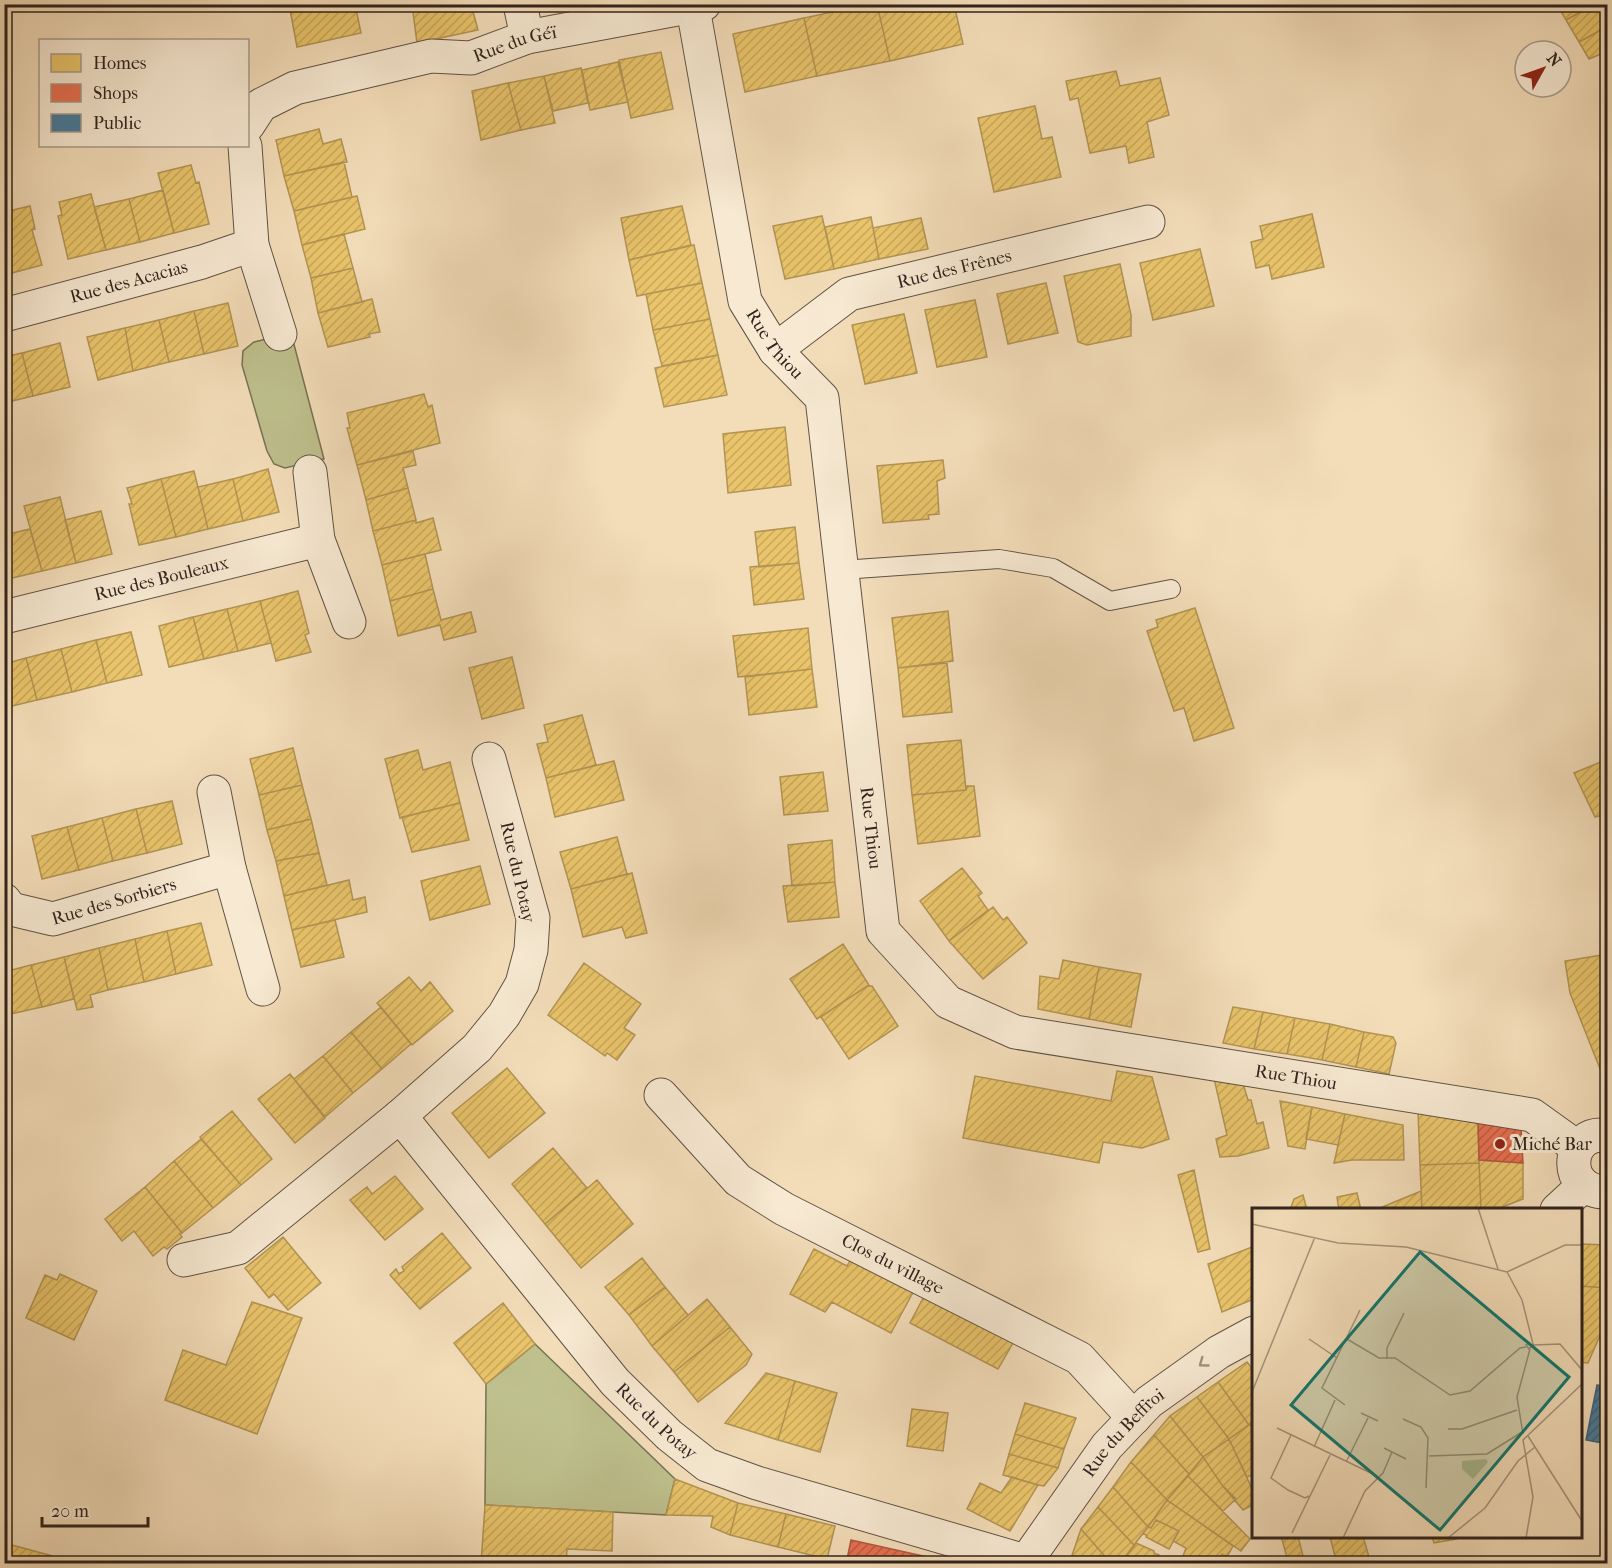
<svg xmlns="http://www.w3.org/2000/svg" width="1612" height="1568" font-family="'IM FELL French Canon',serif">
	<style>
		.green { fill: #bec08d; stroke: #777255; stroke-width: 1.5 }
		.homes { fill: url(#homes-hatch); stroke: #b29453; stroke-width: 1.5 }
		.shops { fill: url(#shops-hatch); stroke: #b05841; stroke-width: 1.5 }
		.public { fill: url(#public-hatch); stroke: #3f6177; stroke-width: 1.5 }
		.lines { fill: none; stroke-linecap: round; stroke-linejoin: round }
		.service-casing { stroke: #615244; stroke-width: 20 }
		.minor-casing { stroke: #615244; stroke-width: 35 }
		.service { stroke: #f7e9d2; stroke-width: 18 }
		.minor { stroke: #f7e9d2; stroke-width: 33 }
		.oneway { stroke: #9d9081 }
		.poi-dot { fill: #8f2418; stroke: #f7e9d2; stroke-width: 2 }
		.labels { text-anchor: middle; stroke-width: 6; stroke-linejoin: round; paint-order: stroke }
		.street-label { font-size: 18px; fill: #30231d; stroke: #f7e9d2 }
		.poi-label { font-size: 18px; fill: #30231d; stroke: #f7e9d2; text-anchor: start }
		.inset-road { fill: none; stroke: #a5937b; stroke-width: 1.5 }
		.view { fill: #0f766e; fill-opacity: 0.15; stroke: #0f766e; stroke-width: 3 }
		.inset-edge { fill: none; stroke: #30231d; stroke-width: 3 }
	</style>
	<defs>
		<pattern id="homes-hatch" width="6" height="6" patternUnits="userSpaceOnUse" patternTransform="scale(1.5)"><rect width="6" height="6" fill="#e9c46a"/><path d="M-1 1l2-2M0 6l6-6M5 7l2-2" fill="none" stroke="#c8a85b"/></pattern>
		<pattern id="shops-hatch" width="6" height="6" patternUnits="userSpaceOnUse" patternTransform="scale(1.5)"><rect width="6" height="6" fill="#e76f51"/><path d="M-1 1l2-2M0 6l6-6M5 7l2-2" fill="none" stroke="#bc5b43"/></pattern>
		<pattern id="public-hatch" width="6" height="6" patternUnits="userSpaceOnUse" patternTransform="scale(1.5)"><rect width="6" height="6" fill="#457b9d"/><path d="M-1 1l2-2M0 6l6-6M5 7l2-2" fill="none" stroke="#3a647f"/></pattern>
	</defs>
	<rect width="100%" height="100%" fill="#f3ddb9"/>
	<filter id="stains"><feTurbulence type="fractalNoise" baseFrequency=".00333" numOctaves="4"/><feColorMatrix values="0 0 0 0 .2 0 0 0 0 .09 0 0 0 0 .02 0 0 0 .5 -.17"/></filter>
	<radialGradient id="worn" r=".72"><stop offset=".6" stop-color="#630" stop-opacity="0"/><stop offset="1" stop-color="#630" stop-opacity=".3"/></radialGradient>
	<path class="green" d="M291 333 324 459 285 468 274 464 267 451 242 365 243 351 254 342Z
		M535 1344 675 1479 666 1515 485 1505 486 1384Z"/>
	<path class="homes" d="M289 4H355L361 33 297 47Z
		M412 4H471L478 30 417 43Z
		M869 4H877L890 61 817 76 804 18Z
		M877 4H954L963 44 890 61Z
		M1557 4H1595L1566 20Z
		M1595 4H1608V26L1579 42 1566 20Z
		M804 18 817 76 745 92 733 34Z
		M1608 26V51L1589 59 1579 42Z
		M661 52 673 109 631 118 619 60Z
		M618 62 628 102 590 110 582 70Z
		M581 68 588 103 553 111 544 76Z
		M1116 71 1120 86 1160 78 1169 115 1147 122 1154 157 1129 163 1126 146 1090 153 1078 98 1070 100 1066 81Z
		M544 76 555 123 521 130 508 83Z
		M508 83 521 130 481 140 472 91Z
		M1035 106 1042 139 1052 137 1061 177 994 192 978 118Z
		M319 129 323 144 341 139 347 162 284 176 276 140Z
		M344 162 352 197 294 211 284 176Z
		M191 165 196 183 199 182 209 224 174 233 158 173Z
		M163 190 174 233 140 242 129 199Z
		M91 194 106 250 68 259 58 216 62 215 59 202Z
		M357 196 365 229 302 245 294 211Z
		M129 199 140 242 106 250 94 207Z
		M30 206 35 229 32 230 42 265 8 274 4 262V212Z
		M682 206 691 245 629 260 621 218Z
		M1312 214 1324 267 1272 279 1269 265 1256 268 1251 242 1263 239 1260 226Z
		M822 216 834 269 785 279 773 226Z
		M871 217 879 259 834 269 825 227Z
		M921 218 928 249 879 259 873 228Z
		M344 234 353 268 311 278 302 245Z
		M694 245 702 283 637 296 629 260Z
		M1200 249 1214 306 1153 320 1140 263Z
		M1120 264 1131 315V336L1087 345 1078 342 1064 276Z
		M353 268 362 302 318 313 311 278Z
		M702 283 710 319 653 330 646 294Z
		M1046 283 1058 333 1008 344 997 294Z
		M372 299 380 332 369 334 370 337 328 347 318 313Z
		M975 300 987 357 937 367 925 310Z
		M228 303 238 346 204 354 194 311Z
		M194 311 204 354 169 362 159 320Z
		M904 314 917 373 865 384 852 325Z
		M710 319 718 355 662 366 653 330Z
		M159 320 169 362 133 371 125 328Z
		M125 328 133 371 98 380 87 337Z
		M60 343 70 387 33 396 22 353Z
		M22 353 33 396 4 403V357Z
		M718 355 727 395 664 407 655 368Z
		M424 394 428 407 432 405 440 443 357 465 347 428H350L347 413Z
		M785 427 791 485 728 493 723 434Z
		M413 451 416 465 403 468 408 488 366 500 357 465Z
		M943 460 945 478 937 481 939 514 928 515 929 519 883 523 877 466Z
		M268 469 279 512 243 521 233 479Z
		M194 471 208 529 176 537 161 479Z
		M161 479 176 537 139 545 129 504H132L127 488Z
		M233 479 243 521 208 529 198 487Z
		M408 488 416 520 373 531 366 500Z
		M60 497 76 563 42 571 24 506Z
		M101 511 112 554 76 563 65 520Z
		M433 518 441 550 382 565 373 531 416 520V523Z
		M795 527 799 563 759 567 755 532Z
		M30 529 42 571 8 579 4 561V535Z
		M425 554 433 589 390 601 382 565Z
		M799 563 804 599 754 605 750 567Z
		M433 589 441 620 471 612 476 632 444 640 440 625 398 636 390 601Z
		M298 591 309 633 305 635 311 652 276 661 260 601Z
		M260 601 271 643 238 651 227 609Z
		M1195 608 1234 728 1194 741 1184 708 1174 711 1147 631 1158 627 1156 620Z
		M227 609 238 651 204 659 193 617Z
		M948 611 953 661 898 668 892 618Z
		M193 617 204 659 169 667 159 626Z
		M808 628 812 669 738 677 733 636Z
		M131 632 142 675 107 683 96 640Z
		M96 640 107 683 72 692 61 649Z
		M61 649 72 692 37 700 26 658Z
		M512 657 524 708 482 719 469 668Z
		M26 658 37 700 4 708V664Z
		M947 663 952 712 903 717 898 668Z
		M812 669 817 707 749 715 745 677Z
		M582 715 596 765 546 778 537 744 548 742 544 725Z
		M961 740 966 790 912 795 907 745Z
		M293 748 302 785 259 795 250 759Z
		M418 750 423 770 450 762 460 803 400 818 385 759Z
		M1608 759V846L1603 815 1595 817 1574 773Z
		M614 761 624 800 555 817 546 778Z
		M823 772 828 811 784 815 780 777Z
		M302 785 311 819 267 830 259 795Z
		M967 786H974L980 836 918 844 912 795 966 790Z
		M172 801 182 844 147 853 136 809Z
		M460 803 469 840 412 852 402 817Z
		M136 809 147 853 113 861 102 818Z
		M102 818 113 861 79 870 67 827Z
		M311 819 319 853 276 861 267 830Z
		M67 827 79 870 42 879 32 836Z
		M617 837 627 874 571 889 560 852Z
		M832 840 835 882 792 886 788 845Z
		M319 853 327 885 284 896 276 861Z
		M480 866 490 904 430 920 421 881Z
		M962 868 982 893 978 896 988 910 949 941 920 901Z
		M632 873 647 933 626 938 622 927 583 937 571 889Z
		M349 880 353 900 365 897 367 912 292 930 284 896Z
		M835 882 839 917 788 922 783 886Z
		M993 907 1003 920 1007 917 1027 943 983 979 949 941Z
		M335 920 344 957 301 967 292 930Z
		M201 923 212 965 176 974 167 931Z
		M167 931 176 974 144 982 135 939Z
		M135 939 144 982 108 990 99 948Z
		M843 944 869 985 817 1019 790 979Z
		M99 948 108 990 90 995 93 1007 77 1010 64 957Z
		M1608 954V1089L1570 993 1565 961Z
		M64 957 74 999 42 1007 31 965Z
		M1063 960 1099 967 1089 1019 1038 1009 1040 976 1059 979Z
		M584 963 641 1004 624 1028 635 1035 617 1060 607 1053 605 1056 548 1015Z
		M31 965 42 1007 6 1015 4 972Z
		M1099 967 1141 974 1131 1027 1089 1019Z
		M409 977 421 991 430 982 453 1011 412 1045 377 1003Z
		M867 986H872L898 1026 849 1059 821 1017Z
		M381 1007 411 1044 382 1069 351 1032Z
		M1233 1007 1263 1012 1254 1049 1223 1043Z
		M1263 1012 1295 1018 1287 1054 1254 1049Z
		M1295 1018 1330 1024 1322 1060 1287 1054Z
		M1330 1024 1364 1032 1356 1067 1322 1060Z
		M351 1032 382 1069 353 1093 323 1056Z
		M1364 1032 1393 1037 1396 1043 1389 1074 1356 1067Z
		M323 1056 353 1093 325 1117 294 1079Z
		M507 1068 545 1113 489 1158 452 1113Z
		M1117 1071 1152 1077 1169 1139 1142 1148 1103 1142 1099 1163 963 1138 975 1076 1111 1101Z
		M290 1074 325 1118 295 1143 258 1099Z
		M1213 1074 1242 1080 1248 1100H1251L1257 1124 1263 1122 1269 1148 1238 1156 1220 1157 1216 1139 1227 1135Z
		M1280 1101 1312 1107 1305 1149 1288 1146Z
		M1312 1107 1345 1114 1338 1145 1306 1139Z
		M232 1111 272 1159 241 1185 200 1137Z
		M1418 1111 1478 1121 1479 1163 1420 1165Z
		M1345 1114 1403 1125 1404 1160H1352L1334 1163Z
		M201 1139 241 1185 213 1208 174 1161Z
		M553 1148 587 1188 545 1224 512 1184Z
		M1479 1160 1523 1163V1199L1495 1210H1481Z
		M174 1161 213 1208 182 1233 145 1187Z
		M1479 1163 1481 1210H1422L1420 1165Z
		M1194 1170 1210 1249 1198 1252 1178 1175Z
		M395 1176 423 1209 385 1240 350 1200 367 1187 372 1194Z
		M597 1180 633 1224 581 1268 545 1224Z
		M145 1187 182 1233 180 1234 182 1237 167 1249 164 1247 153 1256 134 1231 122 1241 105 1219Z
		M1421 1191 1422 1210H1375L1409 1196Z
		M1357 1193 1361 1210H1339L1337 1197Z
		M1303 1195 1307 1210H1290L1294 1199Z
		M442 1233 471 1268 420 1309 390 1275 396 1269 399 1274 404 1271 402 1267Z
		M283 1237 321 1283 288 1310 274 1294 269 1298 245 1268Z
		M1580 1244 1608 1245V1288L1580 1286Z
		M1252 1247 1254 1299 1222 1312 1208 1264Z
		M814 1249 847 1266 855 1252 917 1285 891 1333 832 1302 825 1312 790 1294Z
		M642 1258 665 1287 629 1315 605 1287Z
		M60 1274 97 1291 74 1340 26 1318 45 1275 57 1280Z
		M1580 1286 1608 1288V1317L1588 1363 1580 1362Z
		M665 1287 688 1315 652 1346 629 1315Z
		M929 1287 1017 1336 998 1369 910 1323Z
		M707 1299 730 1327 674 1372 652 1346Z
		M252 1302 302 1318 257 1434 165 1400 183 1350 226 1365Z
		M503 1303 535 1344 486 1384 454 1343Z
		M730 1327 752 1354 746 1365 698 1402 674 1372Z
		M1247 1362 1254 1371V1421L1249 1425 1218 1382Z
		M766 1373 795 1381 778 1440 725 1423Z
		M795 1381 837 1393 820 1452 778 1440Z
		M1218 1382 1249 1425 1229 1439 1197 1397Z
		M1197 1397 1229 1439 1203 1457 1170 1416Z
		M1025 1403 1076 1418 1064 1449 1015 1434Z
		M912 1409 948 1413 943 1451 907 1446Z
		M1170 1416 1203 1457 1189 1474 1154 1435Z
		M1250 1424 1254 1432V1474L1247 1477 1229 1439Z
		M1015 1434 1064 1449 1058 1468 1009 1454Z
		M1154 1435 1189 1474 1167 1500 1131 1462Z
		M1229 1439 1254 1493V1504L1243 1510 1222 1485 1203 1457Z
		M1009 1454 1058 1468 1044 1486 1038 1485 1003 1475Z
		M1203 1457 1222 1485 1236 1499 1223 1511 1188 1476Z
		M1131 1462 1167 1500 1148 1527 1113 1487Z
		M1188 1476 1250 1539 1241 1551 1167 1500Z
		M1012 1477 1038 1485 1010 1531 967 1509 980 1483 1001 1493Z
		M675 1479 738 1503 730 1535 711 1527 713 1516 666 1515Z
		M1113 1487 1148 1527 1134 1545 1098 1507Z
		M1167 1500 1233 1546 1227 1557 1222 1554 1217 1564H1180L1186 1548 1173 1541 1179 1531 1156 1520 1151 1528 1148 1527Z
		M738 1503 786 1514 778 1547 730 1535Z
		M485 1505 613 1512 612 1551 567 1549 566 1564H481Z
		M1098 1507 1134 1545 1122 1561H1109L1081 1529Z
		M786 1514 835 1526 827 1559 778 1547Z
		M1156 1520 1179 1531 1169 1549 1146 1537 1147 1536 1143 1533 1148 1527 1151 1528Z
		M1081 1529 1109 1561H1122L1121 1564H1069Z
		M1281 1536H1298L1303 1556 1288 1561Z
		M1363 1536 1369 1557 1345 1564H1337L1330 1537Z
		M1432 1536H1456V1539L1434 1543Z
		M4 1542 12 1545 6 1564H4Z
		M1136 1543 1154 1551V1553L1159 1555 1156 1564H1121Z
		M12 1545 49 1555 46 1564H6Z
		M49 1555 77 1564H46Z"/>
	<path class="shops" d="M1478 1121 1521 1128 1523 1163 1479 1160Z
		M851 1540 937 1559 936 1564H846Z"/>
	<path class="public" d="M1597 1385 1608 1387V1444L1586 1440Z"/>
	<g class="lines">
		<g class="service-casing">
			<path id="service" d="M842 570 999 559 1053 568 1110 601 1171 589"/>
		</g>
		<g class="minor-casing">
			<g id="minor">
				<path d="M520 4 527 37"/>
				<path id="s1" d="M693 8 745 301 775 350 822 398 883 931 948 1002 1015 1032 1532 1115 1571 1143 1576 1150"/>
				<path id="s2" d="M248 125 261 105 295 88 431 56 471 58 527 37 704 4"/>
				<path d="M245 146 252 245 280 334"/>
				<path id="s3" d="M4 315 202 262 252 245"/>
				<path id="s4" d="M775 350 849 294 1148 222"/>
				<path d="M310 472 318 540 349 622"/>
				<path id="s5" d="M4 617 318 540"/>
				<path d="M214 792 229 868 263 989"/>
				<path id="s6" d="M4 900 11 909 53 919 229 868"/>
				<path id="s7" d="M661 1095 738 1180 784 1209 1079 1358 1134 1418"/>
				<path id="s8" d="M400 1116 615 1382 669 1435 707 1465 757 1483 1025 1561"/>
				<path d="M1608 1136C1567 1127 1558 1193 1608 1192"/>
				<path d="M1557 1210 1584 1185"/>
				<path d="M184 1260 238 1248 400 1116 477 1048 504 1015 522 984 531 950 533 918 489 759"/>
				<path id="s9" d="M1024 1564 1107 1446 1149 1402 1219 1352 1254 1333"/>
			</g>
		</g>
		<use href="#service" class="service"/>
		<use href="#minor" class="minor"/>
	</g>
	<defs><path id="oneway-chevron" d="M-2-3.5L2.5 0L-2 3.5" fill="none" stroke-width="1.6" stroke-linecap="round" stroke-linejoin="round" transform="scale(1.5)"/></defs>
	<use class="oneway" href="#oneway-chevron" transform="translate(1203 1363) rotate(144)"/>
	<circle class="poi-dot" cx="1500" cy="1144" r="6"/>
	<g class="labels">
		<g class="street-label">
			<text dy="6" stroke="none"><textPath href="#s2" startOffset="288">Rue du Géï</textPath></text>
			<text dy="6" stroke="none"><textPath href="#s4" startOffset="201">Rue des Frênes</textPath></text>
			<text dy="6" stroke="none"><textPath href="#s3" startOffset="129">Rue des Acacias</textPath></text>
			<text dy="6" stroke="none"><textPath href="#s1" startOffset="350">Rue Thiou</textPath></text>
			<text dy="6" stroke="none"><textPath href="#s5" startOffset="162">Rue des Bouleaux</textPath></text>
			<text dy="6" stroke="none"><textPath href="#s1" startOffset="855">Rue Thiou</textPath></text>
			<text transform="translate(518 872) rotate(77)" y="6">Rue du Potay</text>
			<text dy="6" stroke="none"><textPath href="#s6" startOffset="118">Rue des Sorbiers</textPath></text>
			<text dy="6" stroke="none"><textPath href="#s1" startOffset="1413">Rue Thiou</textPath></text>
			<text dy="6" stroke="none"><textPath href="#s7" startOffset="291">Clos du village</textPath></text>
			<text dy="6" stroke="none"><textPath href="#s8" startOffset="399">Rue du Potay</textPath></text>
			<text dy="6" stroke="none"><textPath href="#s9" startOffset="165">Rue du Beffroi</textPath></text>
		</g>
		<g class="poi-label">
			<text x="1512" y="1150">Miché Bar</text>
		</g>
	</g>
	<g transform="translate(1252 1208)">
		<rect width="330" height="330" fill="#f3ddb9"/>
		<path d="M234 251 236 254 221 271 210 261V253Z" fill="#bec08d"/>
		<path class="inset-road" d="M226 0 246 61M0 16 86 35 154 39 255 64 313 37H330M255 64 270 92 281 136 277 141 274 137 278 134M57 131 85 150M95 131 127 150H143L198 187 218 183 268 140 274 139M281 137 308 136 330 162M135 151V140L152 105M0 184 63 29M93 197 70 180 108 102M109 205 126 213M151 211 169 219 176 230 174 280M25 220 125 268M196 221H210L265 202M271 226 265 189 278 141M39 227 19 270 36 282 53 290 57 288M276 228 330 313M62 239 83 192M132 240 154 251M177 248 235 246 270 224M94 254 116 210M40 325 78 247M91 330 113 283 131 265 140 244M196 330 233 300 266 253 283 239M274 330 281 289 271 232 330 176"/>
		<path class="view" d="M168 44 317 169 188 322 39 197Z"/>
		<rect width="330" height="330" class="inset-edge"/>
	</g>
	<rect width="1612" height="1568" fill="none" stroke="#f3ddb9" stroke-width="24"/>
	<rect x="6" y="6" width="1600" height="1556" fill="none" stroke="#30231d" stroke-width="3"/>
	<rect x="12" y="12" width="1588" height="1544" fill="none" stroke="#30231d" stroke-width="1.5"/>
	<rect x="39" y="39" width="210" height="108" fill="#f7e9d2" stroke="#a79a8a" stroke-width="1.5"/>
	<rect x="51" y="54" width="30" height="18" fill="#e9c46a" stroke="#a79a8a" stroke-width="1.5"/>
	<text x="93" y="69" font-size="18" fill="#30231d">Homes</text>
	<rect x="51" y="84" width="30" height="18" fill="#e76f51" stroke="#a79a8a" stroke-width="1.5"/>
	<text x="93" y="99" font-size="18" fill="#30231d">Shops</text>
	<rect x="51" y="114" width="30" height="18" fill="#457b9d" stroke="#a79a8a" stroke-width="1.5"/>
	<text x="93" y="129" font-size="18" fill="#30231d">Public</text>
	<g transform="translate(1543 69) rotate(50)"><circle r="28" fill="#f7e9d2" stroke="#a79a8a" stroke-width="1.5"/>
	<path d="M0-4.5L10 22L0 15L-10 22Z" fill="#8f2418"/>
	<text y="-9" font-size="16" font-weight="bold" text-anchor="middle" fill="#30231d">N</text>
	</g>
	<path d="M42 1517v9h106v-9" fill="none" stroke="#30231d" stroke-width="3"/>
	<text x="51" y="1517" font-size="18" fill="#30231d" stroke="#f7e9d2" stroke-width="4.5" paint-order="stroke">20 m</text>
	<rect width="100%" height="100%" filter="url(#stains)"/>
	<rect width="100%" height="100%" fill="url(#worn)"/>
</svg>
